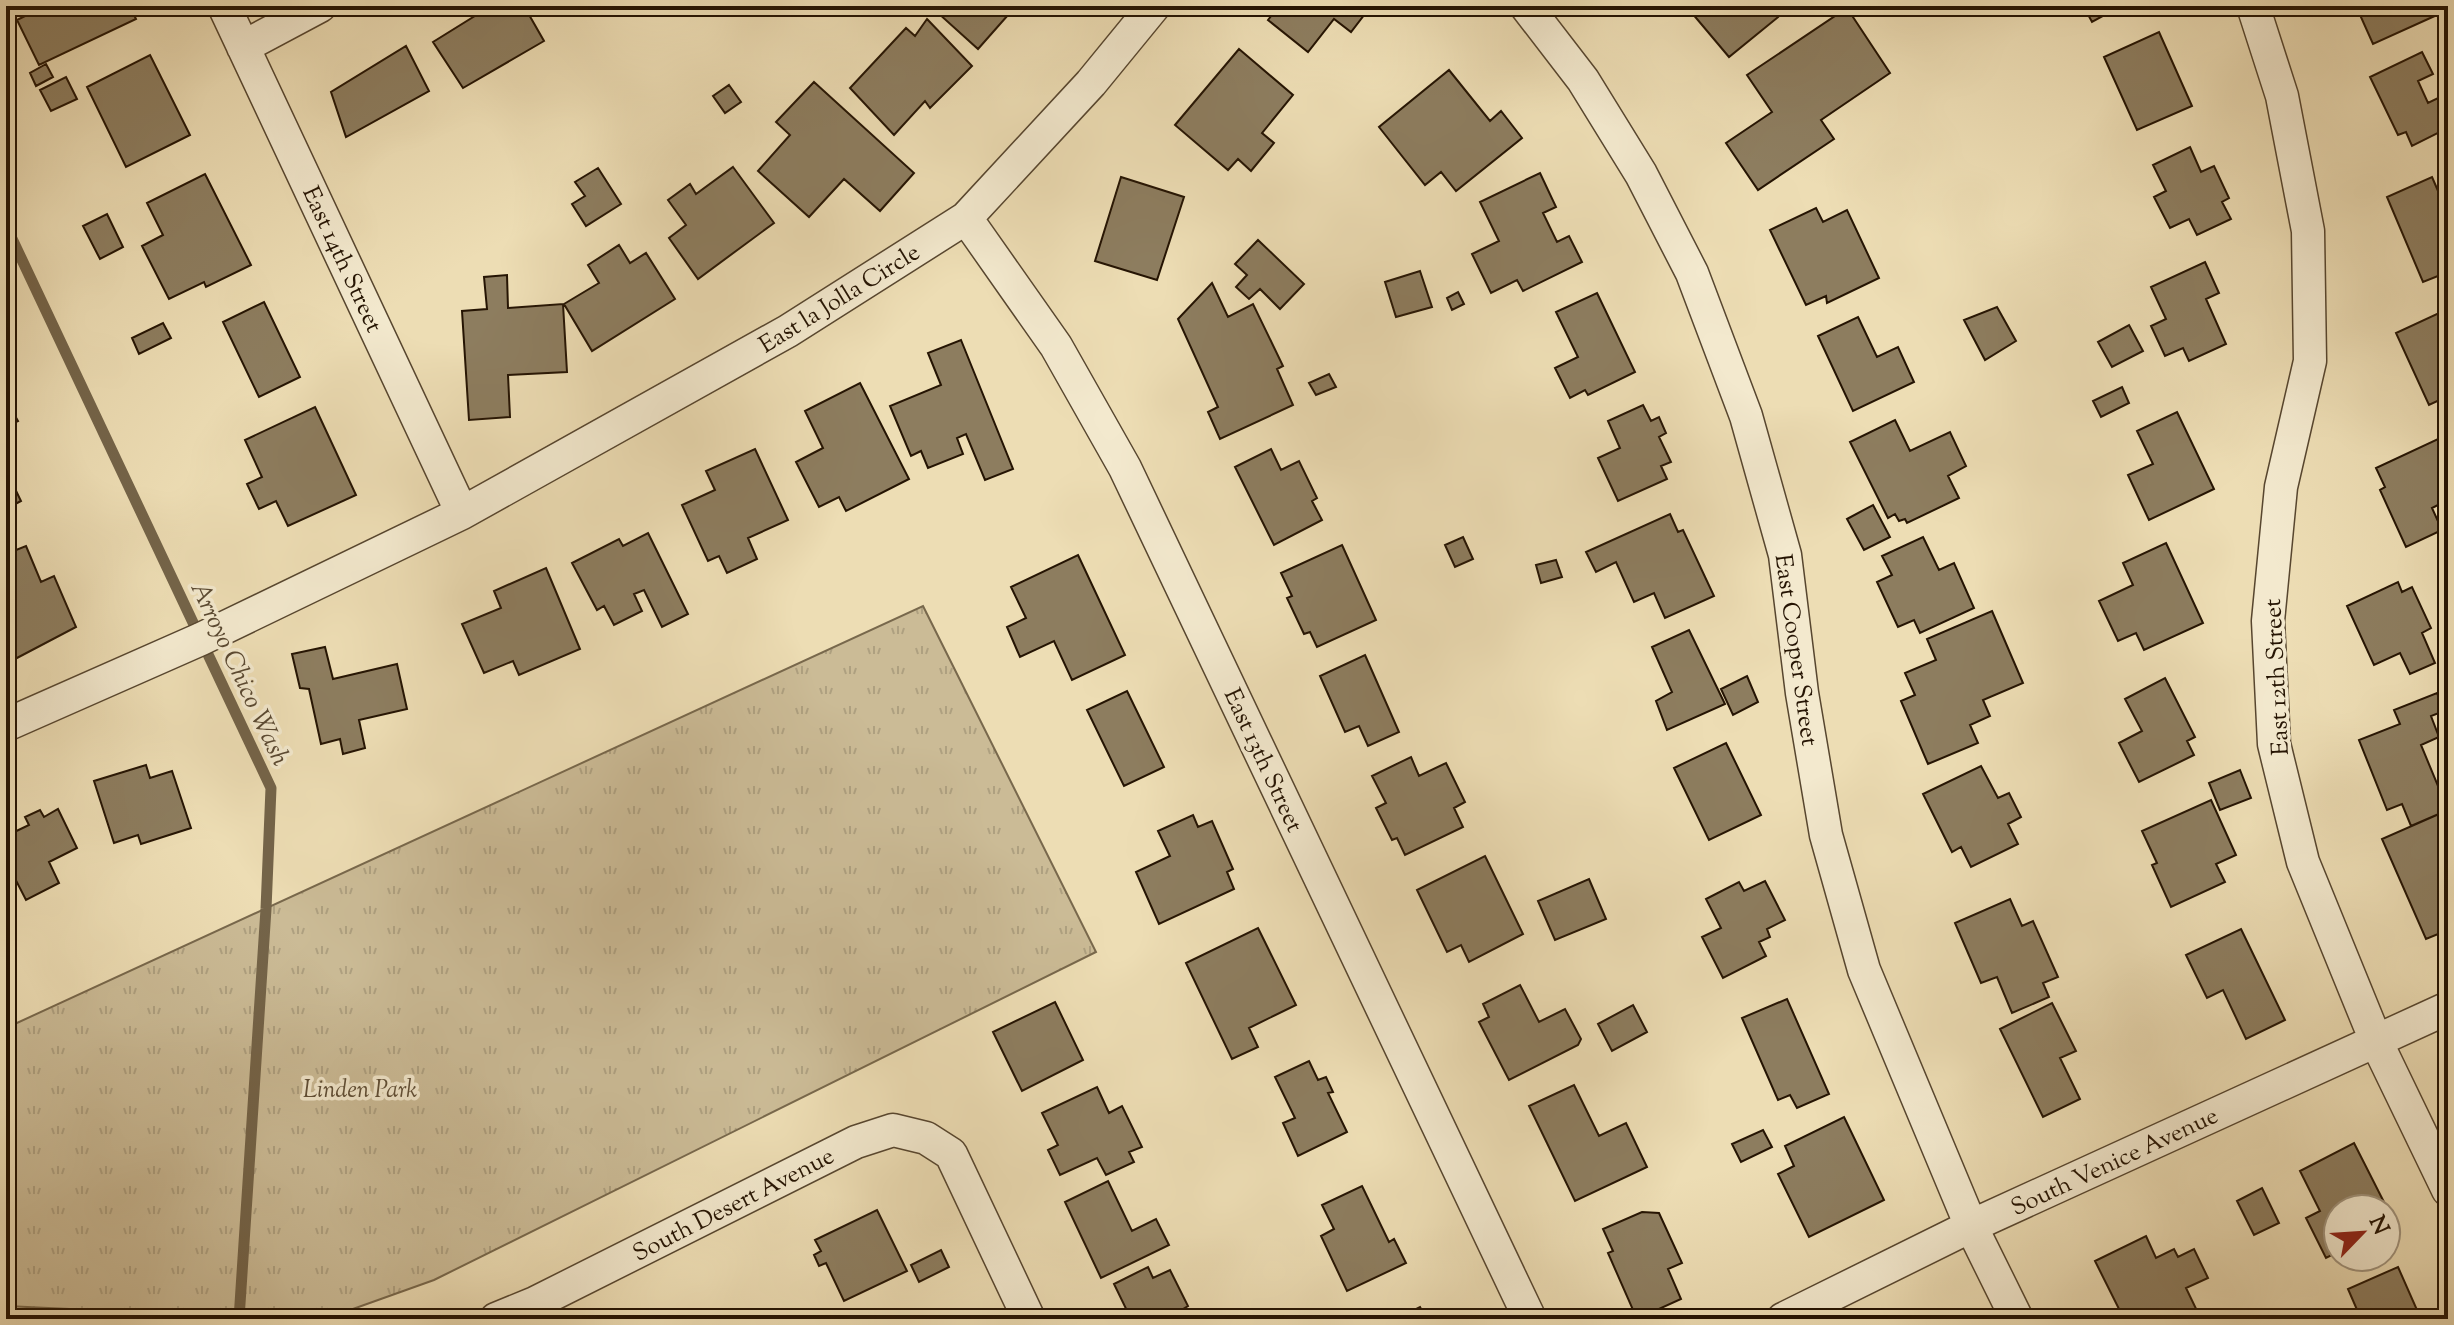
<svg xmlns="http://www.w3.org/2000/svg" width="2454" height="1325" font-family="'Sorts Mill Goudy',serif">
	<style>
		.park { fill: url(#park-tufts); stroke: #78684c; stroke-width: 2 }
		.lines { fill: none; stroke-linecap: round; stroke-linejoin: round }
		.stream { stroke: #746449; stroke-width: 11 }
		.building { fill: #8d7d5f; stroke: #251403; stroke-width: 2 }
		.street-casing { stroke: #57462f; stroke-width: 35 }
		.street { stroke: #f3e9ce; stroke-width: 32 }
		.labels { text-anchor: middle; stroke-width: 7; stroke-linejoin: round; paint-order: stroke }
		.street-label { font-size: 24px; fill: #251403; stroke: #f3e9ce }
		.park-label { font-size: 24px; font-style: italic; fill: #5f4e36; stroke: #f3e9ce }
		.water-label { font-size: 26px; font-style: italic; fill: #5a4932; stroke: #f3e9ce }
	</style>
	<defs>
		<pattern id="park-tufts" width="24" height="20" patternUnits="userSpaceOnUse" patternTransform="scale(2)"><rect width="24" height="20" fill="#cbbb96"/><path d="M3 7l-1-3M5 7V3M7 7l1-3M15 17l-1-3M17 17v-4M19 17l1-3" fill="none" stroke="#aea080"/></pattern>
	</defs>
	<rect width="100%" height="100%" fill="#edddb4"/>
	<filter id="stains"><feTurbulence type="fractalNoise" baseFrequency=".0025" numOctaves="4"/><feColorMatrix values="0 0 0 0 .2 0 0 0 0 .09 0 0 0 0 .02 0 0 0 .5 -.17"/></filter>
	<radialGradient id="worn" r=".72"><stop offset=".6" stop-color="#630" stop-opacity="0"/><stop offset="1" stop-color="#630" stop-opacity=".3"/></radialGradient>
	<path class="park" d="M923 606 1096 952 434 1280 325 1319H146L91 1310 6 1306V1028Z"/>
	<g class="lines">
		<path class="stream" d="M6 226 271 788 266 909 239 1319"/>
	</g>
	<path class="building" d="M45 6H130L136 19 39 65 17 20Z
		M491 6H524L544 41 463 88 433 42Z
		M944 6H1016L978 49 938 13Z
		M1279 6H1371L1351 32 1334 19 1308 52 1268 20Z
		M1686 6H1786L1783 13 1729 57Z
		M2071 6H2121L2092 22 2084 7 2074 12Z
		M2356 6H2448V10L2373 44Z
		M1847 8 1890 73 1821 120 1834 139 1758 190 1726 143 1772 112 1747 75Z
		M927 19 972 66 930 108 925 101 894 135 850 88 906 28 915 36Z
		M2159 32 2192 106 2137 130 2104 57Z
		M406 46 429 91 346 137 331 92Z
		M1239 49 1293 95 1262 133 1274 143 1251 171 1238 159 1228 170 1175 125Z
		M2422 52 2433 74 2418 81 2428 103 2438 98 2448 119V128L2412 146 2406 132 2398 135 2370 77Z
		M150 55 190 135 126 167 87 87Z
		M46 64 53 77 36 86 30 73Z
		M1449 70 1490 121 1501 111 1522 138 1456 191 1441 172 1425 185 1379 127Z
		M66 77 77 99 51 111 40 90Z
		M814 82 914 173 880 211 844 179 809 217 758 171 790 135 776 122Z
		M729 85 741 102 725 113 713 96Z
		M2190 147 2201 172 2214 166 2229 198 2222 202 2231 219 2197 235 2189 219 2170 228 2154 197 2166 191 2153 165Z
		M733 167 774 223 698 279 669 238 686 225 668 200 690 184 696 194Z
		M598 168 621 204 586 226 572 204 585 196 575 182Z
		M1540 173 1556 207 1543 213 1557 242 1569 236 1582 262 1523 291 1517 280 1491 293 1472 254 1499 241 1480 202Z
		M205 174 251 265 206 287 204 282 169 299 142 246 163 235 147 203Z
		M1121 177 1184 197 1157 280 1095 261Z
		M2432 177 2448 214V272L2423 282 2387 197Z
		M1816 208 1823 222 1847 210 1879 278 1827 303 1826 296 1806 305 1770 230Z
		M107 214 123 247 100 259 83 226Z
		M1258 240 1304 284 1280 309 1260 289 1249 299 1236 287 1247 275 1235 264Z
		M619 245 630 263 646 253 675 299 592 351 564 304 599 283 588 265Z
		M2205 262 2219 293 2206 299 2226 344 2189 361 2183 348 2165 356 2151 326 2166 319 2151 287Z
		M1420 271 1432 307 1396 317 1385 282Z
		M507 275 508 308 563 304 567 372 508 375 510 417 469 420 462 311 487 309 484 277Z
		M1212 283 1228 317 1253 304 1283 366 1277 369 1293 405 1220 439 1208 412 1218 407 1178 319Z
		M1458 292 1464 304 1452 310 1447 298Z
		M1597 293 1635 372 1588 395 1585 390 1570 398 1555 368 1578 357 1556 312Z
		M264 302 300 377 259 397 223 322Z
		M1997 307 2016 341 1985 360 1964 320Z
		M2439 313 2448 333V396L2429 405 2396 333Z
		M1858 317 1877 357 1898 347 1914 382 1853 411 1818 336Z
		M163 323 171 338 139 354 132 338Z
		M2129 325 2143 351 2112 367 2098 342Z
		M961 340 1013 469 985 480 966 434 957 438 963 454 928 468 921 451 911 456 890 406 941 385 928 353Z
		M1329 374 1336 387 1316 395 1309 383Z
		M860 383 909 479 846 511 839 497 819 507 796 462 823 448 805 411Z
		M2122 387 2129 403 2101 417 2093 401Z
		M8 403 18 421 6 427V404Z
		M1643 405 1651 421 1659 417 1666 433 1659 437 1671 462 1661 466 1667 479 1618 501 1598 458 1620 448 1608 421Z
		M315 407 356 495 288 526 276 501 259 509 247 484 262 477 245 440Z
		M2177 412 2214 489 2149 520 2128 475 2153 464 2137 431Z
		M1895 420 1910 451 1950 432 1966 466 1948 476 1959 498 1907 523 1905 519 1899 521 1895 514 1888 518 1850 442Z
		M2438 439 2448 461V500L2432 508 2442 530 2406 547 2380 490 2385 487 2376 468Z
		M755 449 788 520 748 538 757 559 727 573 719 556 708 561 682 505 715 490 706 471Z
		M1271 449 1281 470 1299 461 1317 498 1312 501 1322 520 1274 545 1235 467Z
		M6 470 21 501 6 509Z
		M1873 505 1890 537 1864 550 1847 519Z
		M1670 514 1678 532 1683 530 1714 596 1665 618 1654 593 1634 602 1616 562 1596 572 1586 552Z
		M648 533 688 614 662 627 644 590 634 594 642 611 614 625 604 606 597 610 572 563 619 539 623 546Z
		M1463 537 1473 559 1455 567 1445 545Z
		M1923 537 1939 570 1954 563 1974 608 1920 633 1914 620 1898 627 1877 582 1892 575 1882 556Z
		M2166 543 2203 623 2144 650 2136 633 2118 641 2099 601 2133 585 2123 563Z
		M1342 545 1376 620 1317 647 1310 632 1304 634 1287 598 1292 596 1281 573Z
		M26 546 41 582 54 576 76 627 15 659 6 639V554Z
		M1078 555 1125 655 1072 680 1054 641 1020 657 1007 627 1026 618 1011 587Z
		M1556 560 1562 577 1541 583 1536 565Z
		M546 568 580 649 519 675 513 661 484 673 462 624 501 608 494 591Z
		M2398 582 2402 592 2412 587 2431 628 2422 633 2435 663 2410 674 2400 653 2374 665 2347 606Z
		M1992 611 2023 683 1983 700 1990 716 1970 725 1978 743 1928 764 1901 701 1915 695 1905 673 1936 660 1927 639Z
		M1689 630 1725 704 1667 730 1656 701 1672 692 1652 647Z
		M325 647 333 679 397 664 407 709 359 720 365 748 343 754 340 739 321 744 309 689 300 688 292 654Z
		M1365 655 1399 732 1368 746 1359 726 1345 732 1320 676Z
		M1747 676 1758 702 1733 715 1721 689Z
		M2165 678 2195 737 2187 741 2194 755 2139 782 2119 743 2142 731 2125 699Z
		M1127 691 1164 767 1124 786 1087 710Z
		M2437 693 2444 711 2431 716 2439 737 2421 745 2448 810 2411 826 2402 804 2387 810 2359 740 2400 724 2394 710Z
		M1726 743 1761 815 1709 840 1674 768Z
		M1411 757 1419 776 1446 763 1465 802 1454 808 1463 827 1405 855 1397 838 1392 840 1376 808 1386 803 1372 776Z
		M146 765 150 778 172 771 191 828 141 844 138 835 114 843 94 781Z
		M1981 766 1998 798 2009 793 2021 817 2008 824 2018 844 1971 867 1961 847 1952 852 1923 794Z
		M2240 770 2251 798 2220 810 2209 783Z
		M2211 800 2236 855 2216 864 2225 882 2171 907 2152 865 2157 863 2142 831Z
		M58 809 77 848 49 862 59 883 26 900 6 861V836L29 825 25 817 40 810 44 817Z
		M2448 810V930L2426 939 2382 839Z
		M1193 815 1198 827 1212 821 1233 869 1227 872 1234 889 1159 924 1136 872 1170 856 1158 831Z
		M1485 856 1523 934 1469 962 1461 945 1447 952 1417 890Z
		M1589 879 1606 919 1555 940 1538 901Z
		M1765 881 1785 920 1767 929 1770 937 1759 942 1766 956 1723 978 1702 937 1721 928 1706 899 1739 882 1744 891Z
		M2010 899 2022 926 2033 921 2058 977 2043 983 2049 997 2012 1013 1997 977 1981 983 1955 923Z
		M1258 928 1296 1005 1249 1028 1258 1047 1232 1059 1186 963Z
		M2241 929 2285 1020 2246 1039 2223 990 2207 998 2186 955Z
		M1520 985 1539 1022 1565 1009 1581 1039 1578 1045 1509 1080 1479 1022 1489 1017 1483 1004Z
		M1787 999 1829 1094 1797 1108 1790 1095 1778 1100 1742 1018Z
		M1055 1002 1083 1060 1022 1091 993 1032Z
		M2052 1003 2076 1051 2060 1058 2080 1099 2043 1117 2000 1029Z
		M1633 1005 1647 1032 1612 1051 1598 1024Z
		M1309 1061 1318 1080 1326 1077 1333 1092 1328 1093 1347 1132 1298 1156 1283 1123 1295 1118 1275 1077Z
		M1574 1085 1599 1136 1626 1123 1647 1167 1575 1201 1529 1106Z
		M1097 1087 1109 1113 1122 1106 1142 1147 1129 1152 1134 1162 1106 1175 1097 1158 1060 1175 1048 1150 1058 1145 1042 1113Z
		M1844 1117 1884 1200 1809 1237 1778 1174 1794 1166 1785 1146Z
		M1763 1130 1772 1147 1741 1162 1732 1144Z
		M2354 1143 2389 1212 2386 1213V1209H2338V1252L2326 1258 2306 1218 2320 1211 2300 1171Z
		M1108 1181 1132 1231 1156 1219 1169 1245 1101 1278 1065 1202Z
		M1362 1186 1389 1242 1394 1239 1406 1263 1347 1291 1321 1236 1334 1229 1322 1205Z
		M2262 1188 2279 1223 2254 1235 2237 1201Z
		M877 1210 907 1271 844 1301 826 1263 819 1266 814 1255 821 1251 815 1240Z
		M1642 1212 1659 1213 1682 1263 1668 1269 1681 1299 1637 1319 1608 1253 1613 1251 1603 1229Z
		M2146 1236 2156 1258 2174 1249 2178 1257 2194 1249 2208 1278 2186 1288 2200 1317 2195 1319H2124L2095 1261Z
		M941 1250 949 1267 919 1282 911 1265Z
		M1148 1267 1153 1278 1170 1270 1188 1306 1183 1309 1189 1319H1131L1114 1284Z
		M2398 1267 2421 1319H2361L2348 1289Z
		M1420 1307 1426 1319H1396Z"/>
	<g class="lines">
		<g class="street-casing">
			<path id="street" d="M224 6 462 513
				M1526 6 1583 80 1641 174 1692 273 1746 416 1785 555 1802 693 1826 835 1864 970 1971 1226 2017 1319
				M2253 6 2282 96 2308 231 2310 361 2281 487 2268 621 2274 744 2303 862 2376 1041 2448 1190
				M243 47 320 6
				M966 218 1056 346 1125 468 1530 1319
				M6 725 201 639 462 513 788 331 966 218 1091 83 1154 6
				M496 1319 535 1303 856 1142 893 1130 926 1138 951 1154 1029 1319
				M1783 1319 1971 1226 2448 1008"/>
		</g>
		<use href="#street" class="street"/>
	</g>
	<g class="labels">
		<g class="street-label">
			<text transform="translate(343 259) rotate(65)" y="8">East 14th Street</text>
			<text transform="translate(839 298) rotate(-32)" y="8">East la Jolla Circle</text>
			<text transform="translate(1797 650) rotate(82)" y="8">East Cooper Street</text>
			<text transform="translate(2276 677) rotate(-93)" y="8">East 12th Street</text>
			<text transform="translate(1264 760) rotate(65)" y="8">East 13th Street</text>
			<text transform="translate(2114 1161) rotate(-25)" y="8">South Venice Avenue</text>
			<text transform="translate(733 1204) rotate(-27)" y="8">South Desert Avenue</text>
		</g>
		<g class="park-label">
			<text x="360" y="1097">Linden Park</text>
		</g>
		<g class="water-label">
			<text transform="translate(241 673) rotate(65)" y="9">Arroyo Chico Wash</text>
		</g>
	</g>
	<rect width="2454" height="1325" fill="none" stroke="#edddb4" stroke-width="32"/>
	<rect x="8" y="8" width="2438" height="1309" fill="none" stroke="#251403" stroke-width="4"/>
	<rect x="16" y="16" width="2422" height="1293" fill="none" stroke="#251403" stroke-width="2"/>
	<g transform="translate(2362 1233) rotate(65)"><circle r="38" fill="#f3e9ce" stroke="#a1947d" stroke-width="2"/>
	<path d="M0-6L14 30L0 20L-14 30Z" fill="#8f2418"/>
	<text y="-12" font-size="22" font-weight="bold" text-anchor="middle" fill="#251403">N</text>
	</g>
	<rect width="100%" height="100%" filter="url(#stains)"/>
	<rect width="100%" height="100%" fill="url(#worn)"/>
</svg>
